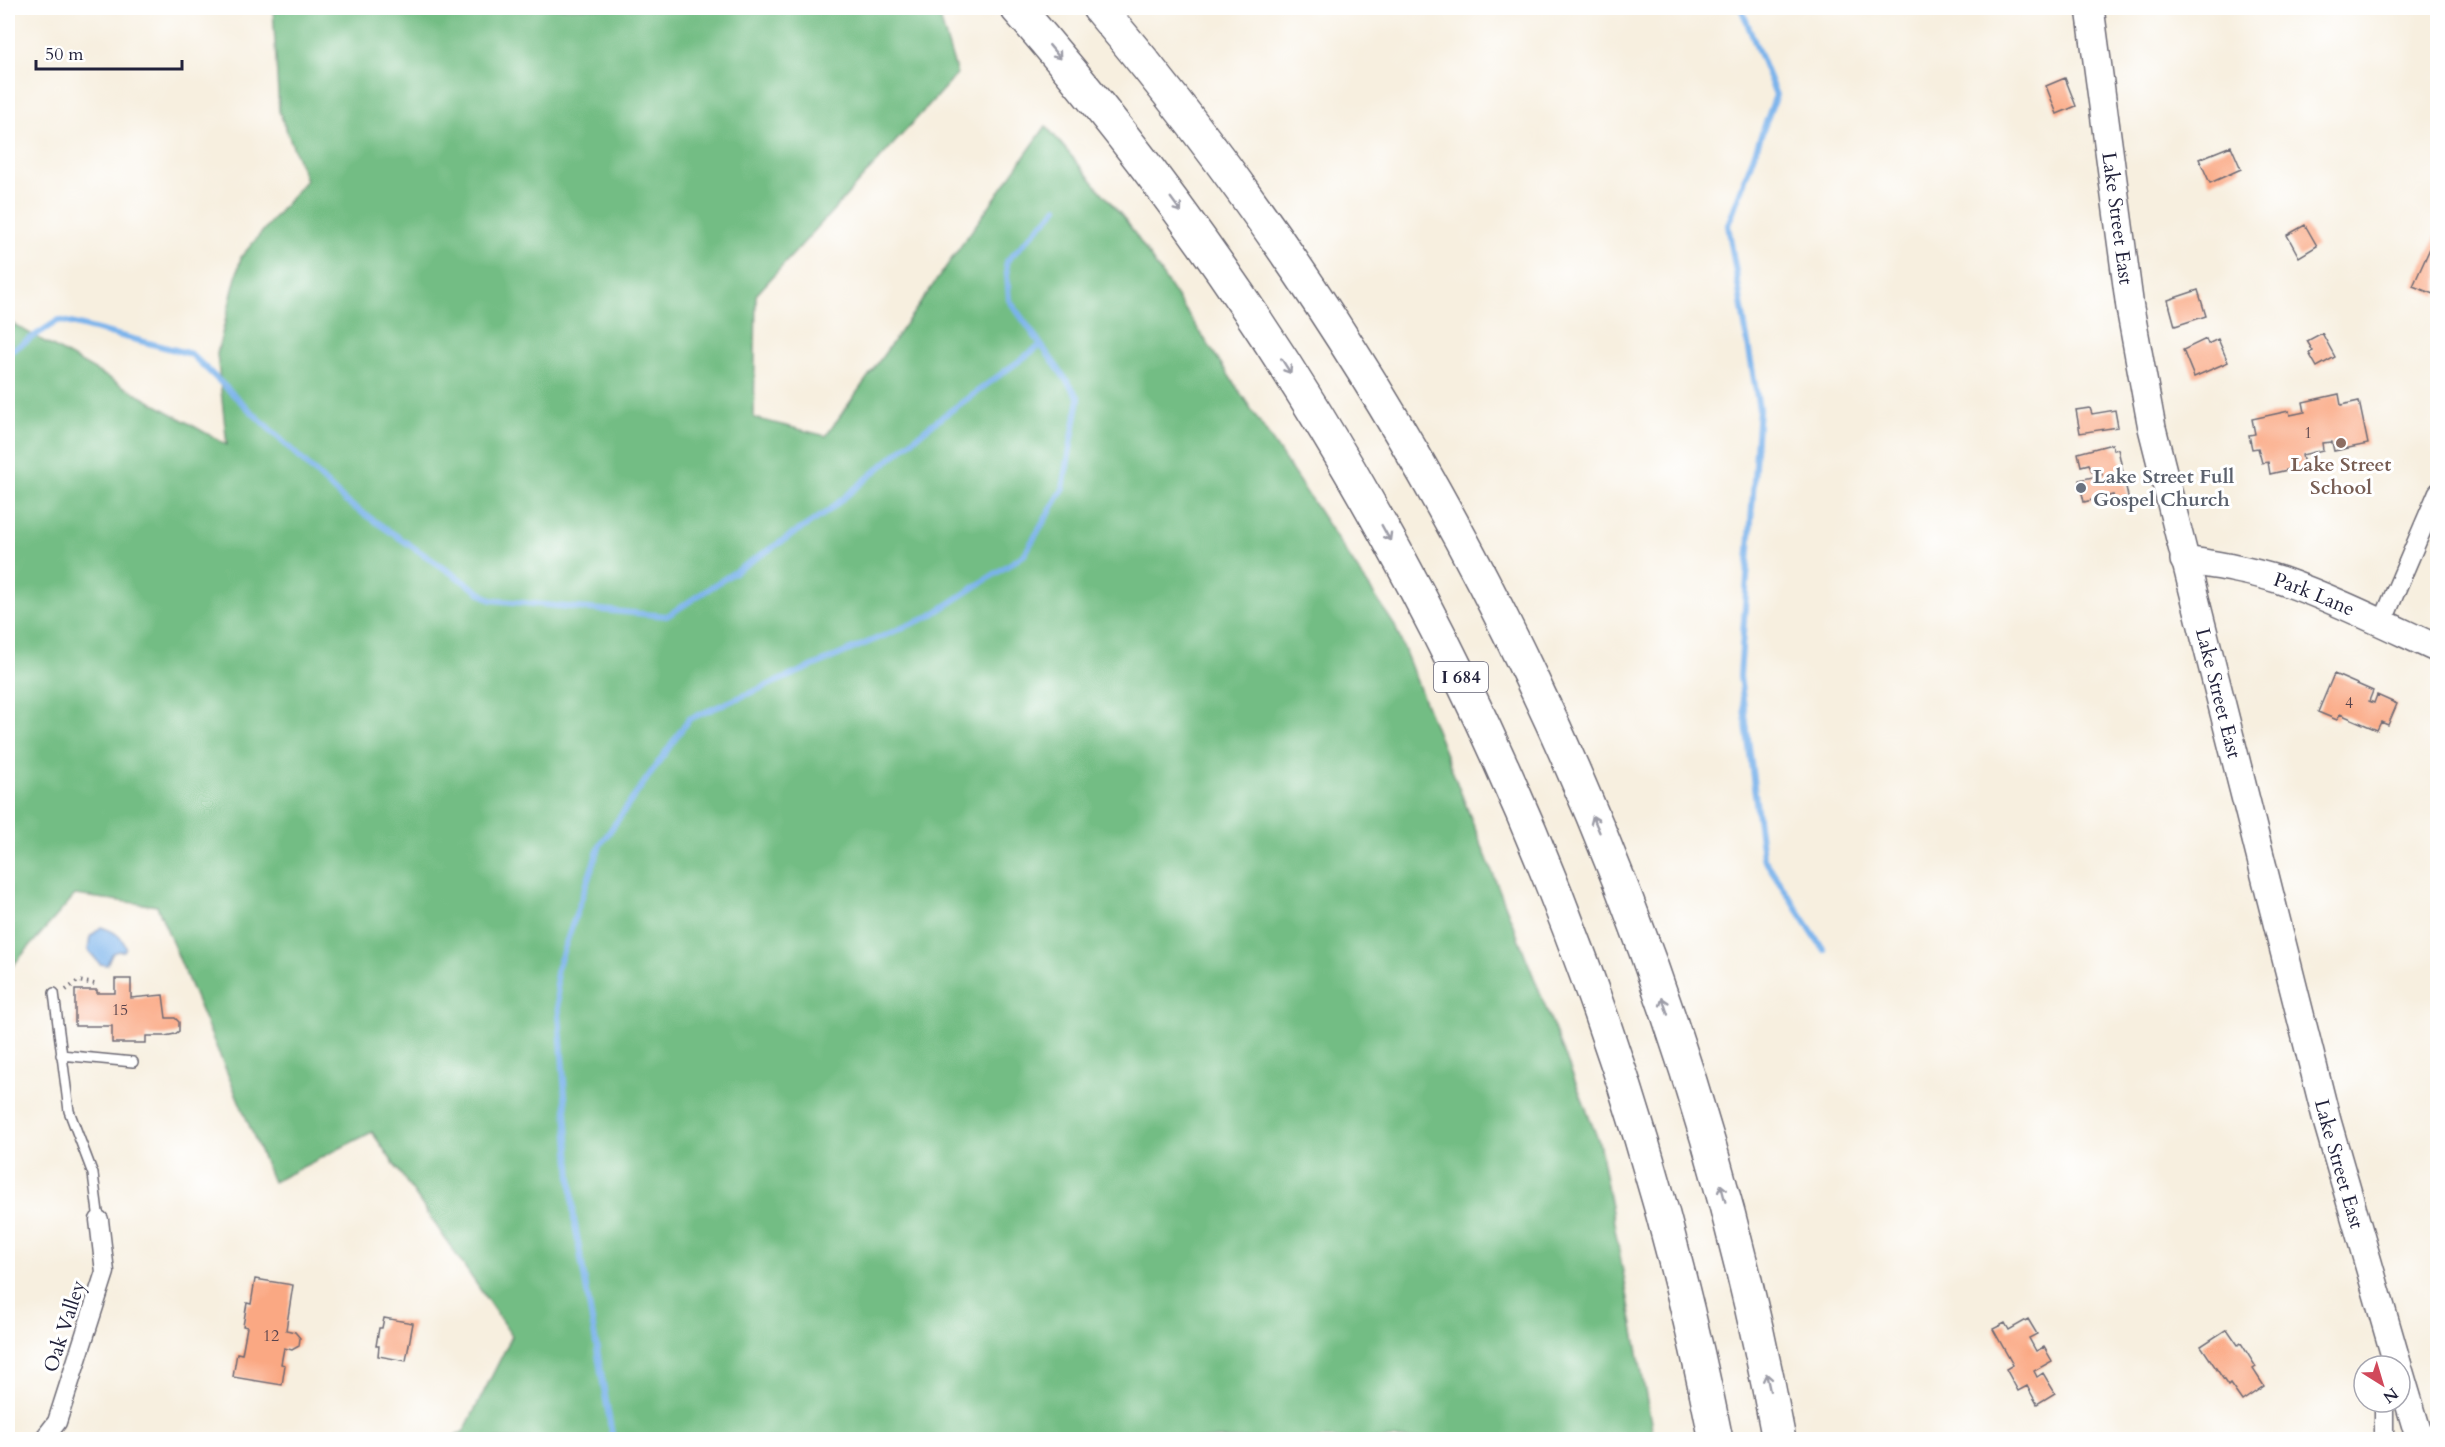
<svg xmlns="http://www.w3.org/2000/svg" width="2445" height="1447" font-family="Cardo,serif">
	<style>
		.forest { fill: #73bd84; stroke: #4a7060; stroke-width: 1.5 }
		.water { fill: #7ab3eb; stroke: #4e6a93; stroke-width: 1.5 }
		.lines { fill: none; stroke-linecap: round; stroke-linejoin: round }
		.stream { stroke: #7ab3eb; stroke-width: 6 }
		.building { fill: #faa883 }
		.lane-casing { stroke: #6d6a74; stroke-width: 12 }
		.street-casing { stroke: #6d6a74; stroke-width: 21 }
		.secondary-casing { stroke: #6d6a74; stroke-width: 30 }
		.highway-casing { stroke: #6d6a74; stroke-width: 36 }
		.path { stroke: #6d6a74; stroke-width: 4; stroke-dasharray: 1.5 4.5; stroke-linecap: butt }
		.lane { stroke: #fff; stroke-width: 9 }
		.street { stroke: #fff; stroke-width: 18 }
		.secondary { stroke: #fff; stroke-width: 27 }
		.highway { stroke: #fff; stroke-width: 33 }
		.oneway { stroke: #9c9ca7 }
		.education-dot { fill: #8d6e63; stroke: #fff; stroke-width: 2 }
		.worship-dot { fill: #6b7280; stroke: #fff; stroke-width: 2 }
		.labels { text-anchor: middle; stroke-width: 6; stroke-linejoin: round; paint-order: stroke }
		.number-label { font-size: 16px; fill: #58444d }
		.shield { fill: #fff; stroke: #646476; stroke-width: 1.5 }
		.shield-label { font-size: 18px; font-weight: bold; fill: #22223b }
		.street-label { font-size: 20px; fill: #22223b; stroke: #fff }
		.education-label { font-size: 20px; font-weight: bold; fill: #785e54; stroke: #fff }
		.worship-label { font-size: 20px; font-weight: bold; fill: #5b616d; stroke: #fff; text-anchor: start }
	</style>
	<rect width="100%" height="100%" fill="#fff"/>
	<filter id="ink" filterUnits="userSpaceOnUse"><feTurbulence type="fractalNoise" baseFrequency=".0167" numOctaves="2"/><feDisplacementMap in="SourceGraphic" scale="12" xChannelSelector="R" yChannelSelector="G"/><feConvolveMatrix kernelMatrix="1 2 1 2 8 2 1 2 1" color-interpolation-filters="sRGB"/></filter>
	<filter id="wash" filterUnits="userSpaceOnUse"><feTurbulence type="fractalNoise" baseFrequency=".008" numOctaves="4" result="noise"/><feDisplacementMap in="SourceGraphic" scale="24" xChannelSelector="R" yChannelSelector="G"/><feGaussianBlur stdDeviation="1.35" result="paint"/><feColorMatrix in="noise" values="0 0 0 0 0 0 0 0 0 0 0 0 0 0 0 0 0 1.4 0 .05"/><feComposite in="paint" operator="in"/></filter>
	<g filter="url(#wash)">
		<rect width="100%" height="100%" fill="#f7efdf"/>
		<path class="forest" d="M273 8H937L957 74 756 295 754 418 826 436 1046 126 1127 222 1395 626 1599 1142 1654 1439H451L464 1431 512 1336 372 1132 273 1182 157 906 75 895 8 971V321L227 445 217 354 241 257 306 180 279 111Z"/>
		<path class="water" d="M101 927C113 931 121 935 126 947L124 951C112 950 111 955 107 965L100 964 88 950 90 937Z"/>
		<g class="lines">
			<path class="stream" d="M1741 8 1776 95 1728 225 1759 409 1740 676 1763 857 1824 950
				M8 353 59 320 191 354 345 501 491 600 667 616 827 512 927 428 1041 345
				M613 1440 574 1219 556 972 600 845 689 719 930 616 1024 555 1063 489 1079 398 1009 300 1006 262 1057 208"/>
		</g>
		<g id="blocks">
			<path class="building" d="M2065 78 2076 106 2057 114 2046 86Z
				M2231 146 2241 169 2210 183 2199 159Z
				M2305 225 2317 246 2299 257 2287 235Z
				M2437 233H2438V296L2413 286Z
				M2198 290 2206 316 2175 326 2168 300Z
				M2322 333 2335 357 2317 367 2309 353 2313 351 2307 341Z
				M2206 339 2208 344 2218 339 2228 362 2194 377 2183 350Z
				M2339 394 2341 405 2359 401 2368 444 2334 451 2332 442 2322 443 2323 450 2302 455 2304 466 2270 474 2268 462 2262 463 2258 448 2252 449 2249 435 2255 434 2252 419 2289 411 2290 415 2305 412 2303 402Z
				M2090 408 2092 414 2115 410 2118 427 2080 433 2076 410Z
				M2112 444 2114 450 2118 449 2129 501 2115 505 2113 495 2084 502 2079 480 2102 475 2101 470 2092 472 2089 464 2081 466 2078 453Z
				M2334 674 2373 691 2369 701 2374 703 2377 695 2397 704 2388 725 2381 722 2377 730 2340 714 2337 720 2318 712Z
				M115 979H131V998L163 995 166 1018H175L179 1022V1031L175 1034 165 1036H146V1043H112V1026H75V990H97V993H115Z
				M255 1279 293 1285 286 1330 295 1332 300 1338 299 1346 292 1350 284 1348 281 1364 285 1365 282 1385 233 1377 237 1353 242 1354 247 1327 243 1326 247 1303 251 1304Z
				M384 1318 413 1323 406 1361 378 1356 379 1346H376L379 1328H382Z
				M2028 1319 2037 1334 2029 1338 2036 1351 2044 1347 2052 1361 2034 1371 2037 1377 2043 1373 2055 1393 2037 1404 2027 1386 2018 1391 2006 1369 2013 1365 1993 1329 2005 1323 2009 1330Z
				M2227 1329 2238 1345 2241 1343 2256 1367 2253 1369 2264 1386 2242 1401 2230 1384 2228 1386 2201 1346Z"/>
		</g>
	</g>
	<g filter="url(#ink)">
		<use href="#blocks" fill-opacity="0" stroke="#6d6a74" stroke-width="1.5"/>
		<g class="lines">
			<g class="lane-casing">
				<path id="lane" d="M54 993 69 1111 93 1174 99 1220
					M61 1055 133 1062"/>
			</g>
			<g class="street-casing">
				<path id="street" d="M2382 623 2438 492
					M43 1440 57 1422 105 1272 99 1220
					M2384 1440V1402"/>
			</g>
			<g class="secondary-casing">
				<g id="secondary">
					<path id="s1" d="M2090 8 2130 308 2152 428 2327 1121 2398 1366"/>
					<path id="s2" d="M2184 560C2216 565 2249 570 2280 580 2334 599 2386 625 2438 649"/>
					<path d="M2400 1373 2420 1440"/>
				</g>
			</g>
			<g class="highway-casing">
				<path id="highway" d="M1017 8C1373 416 1611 909 1716 1440
					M1099 8C1444 416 1682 914 1779 1440"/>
			</g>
			<path class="path" d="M66 990 78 981 95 984"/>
			<use href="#lane" class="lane"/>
			<use href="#street" class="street"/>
			<use href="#secondary" class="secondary"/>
			<use href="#highway" class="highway"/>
		</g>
		<defs><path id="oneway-shaft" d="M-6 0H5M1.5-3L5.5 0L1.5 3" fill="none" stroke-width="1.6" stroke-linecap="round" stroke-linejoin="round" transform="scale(1.5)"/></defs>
		<g class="oneway">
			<use href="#oneway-shaft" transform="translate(1055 52) rotate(50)"/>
			<use href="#oneway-shaft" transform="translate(1176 205) rotate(54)"/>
			<use href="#oneway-shaft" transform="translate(1286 366) rotate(57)"/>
			<use href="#oneway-shaft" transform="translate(1386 533) rotate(61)"/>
			<use href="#oneway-shaft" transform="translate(1596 824) rotate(-113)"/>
			<use href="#oneway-shaft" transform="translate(1665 1006) rotate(-109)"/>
			<use href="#oneway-shaft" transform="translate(1723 1193) rotate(-105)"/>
			<use href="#oneway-shaft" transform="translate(1768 1382) rotate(-102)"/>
		</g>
	</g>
	<circle class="education-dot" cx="2341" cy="443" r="6"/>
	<circle class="worship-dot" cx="2081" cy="488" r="6"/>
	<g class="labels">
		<g class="number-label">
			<text x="2308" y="438">1</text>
			<text x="2349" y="708">4</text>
			<text x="120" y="1015">15</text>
			<text x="271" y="1341">12</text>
		</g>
		<rect class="shield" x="1434" y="662" width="54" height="30" rx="4.5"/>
		<g class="shield-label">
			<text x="1461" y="683">I 684</text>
		</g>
		<g class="street-label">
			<text dy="7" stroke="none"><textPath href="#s1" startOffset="212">Lake Street East</textPath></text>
			<text dy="7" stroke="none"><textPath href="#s2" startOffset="135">Park Lane</textPath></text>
			<text dy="7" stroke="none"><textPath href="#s1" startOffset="698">Lake Street East</textPath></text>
			<text dy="7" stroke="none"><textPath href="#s1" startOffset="1184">Lake Street East</textPath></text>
			<text transform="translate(64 1326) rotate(-72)" y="7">Oak Valley</text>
		</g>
		<g class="education-label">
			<text x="2341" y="471">Lake Street<tspan x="2341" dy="23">School</tspan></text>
		</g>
		<g class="worship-label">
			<text x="2093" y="483">Lake Street Full<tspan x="2093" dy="23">Gospel Church</tspan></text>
		</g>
	</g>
	<rect width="2445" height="1447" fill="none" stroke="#fff" stroke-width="30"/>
	<g transform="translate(2382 1384) rotate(143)"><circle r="28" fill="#ffffff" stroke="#a7a7b1" stroke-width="1.5"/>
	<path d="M0-4.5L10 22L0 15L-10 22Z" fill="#d1495b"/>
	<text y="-9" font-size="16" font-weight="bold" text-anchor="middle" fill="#22223b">N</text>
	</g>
	<path d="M36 60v9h146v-9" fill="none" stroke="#22223b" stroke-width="3"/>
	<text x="45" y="60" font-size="18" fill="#22223b" stroke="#ffffff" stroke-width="4.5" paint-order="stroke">50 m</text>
</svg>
